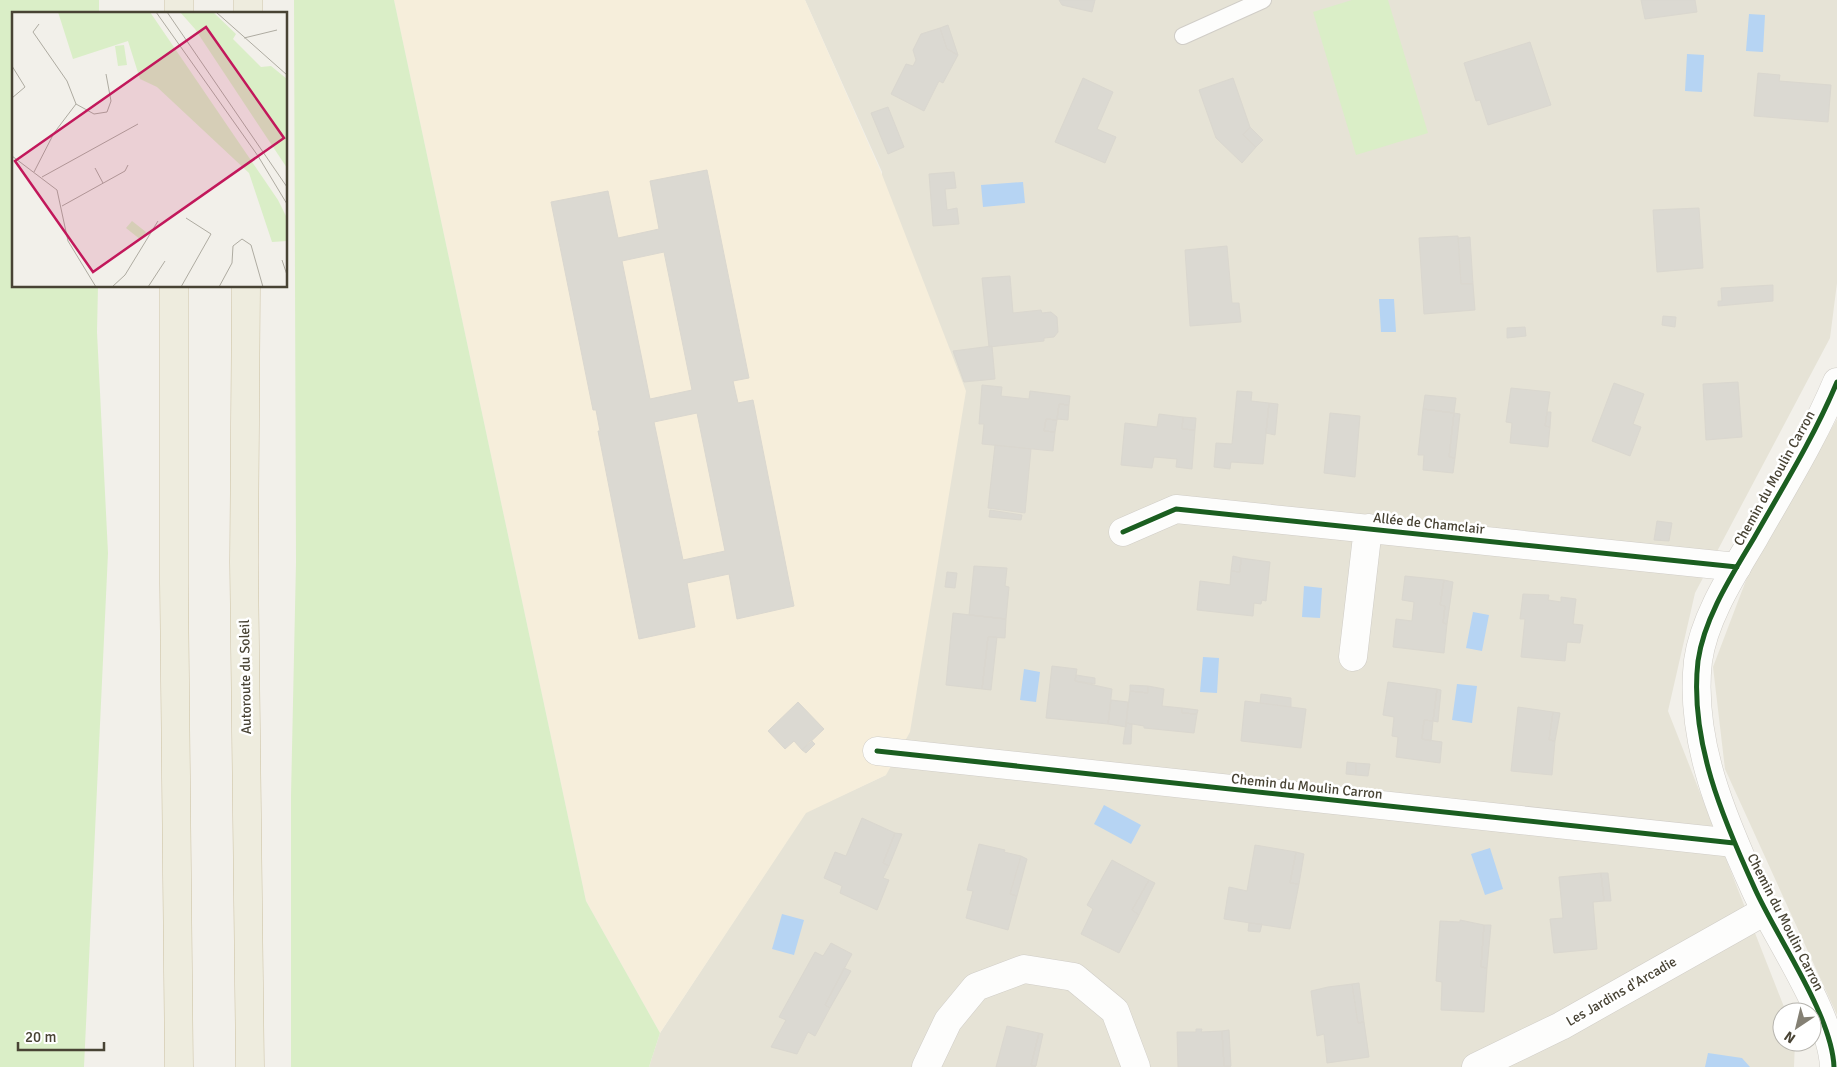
<svg xmlns="http://www.w3.org/2000/svg" width="1837" height="1067" font-family="Signika,sans-serif">
	<style>
		.residential { fill: #e6e3d6 }
		.commercial { fill: #f6eedb }
		.green { fill: #daeec7 }
		.water { fill: #b6d4f3 }
		.building { fill: #dbd9d2; stroke: #dad7cf; fill-rule: evenodd }
		.lines { fill: none; stroke-linecap: round; stroke-linejoin: round }
		.service-casing { stroke: #d0cdc7; stroke-width: 18 }
		.minor-casing { stroke: #d0cdc7; stroke-width: 29 }
		.tertiary-casing { stroke: #d0cdc7; stroke-width: 29 }
		.trunk-casing { stroke: #ccc1a2; stroke-width: 29 }
		.service { stroke: #fdfdfc; stroke-width: 16 }
		.minor { stroke: #fdfdfc; stroke-width: 28 }
		.tertiary { stroke: #fdfdfc; stroke-width: 28 }
		.trunk { stroke: #eeecde; stroke-width: 28 }
		.cycleway-casing { stroke: #fff; stroke-width: 8 }
		.cycleway { stroke: #1b5e20; stroke-width: 5 }
		.labels { text-anchor: middle; stroke-width: 5; stroke-linejoin: round; paint-order: stroke }
		.street-label { font-size: 14px; fill: #484334; stroke: #fff }
		.inset-road { fill: none; stroke: #aeaba1; stroke-width: 1 }
		.view { fill: #c2185b; fill-opacity: 0.15; stroke: #c2185b; stroke-width: 2.5 }
		.inset-edge { fill: none; stroke: #484334; stroke-width: 2.5 }
	</style>
	<rect width="100%" height="100%" fill="#f2f0ea"/>
	<path class="residential" d="M805 0H1837V283L1830 338 1695 593 1668 711 1786 1012H1782V1042H1795L1794 1067H649L660 1033 806 812 886 775 882 172Z
		M1837 419V1015L1725 769 1713 667 1748 575Z"/>
	<path class="commercial" d="M394 0H805L881 172 966 391 910 732 886 775 806 813 660 1033 586 901Z"/>
	<path class="green" d="M0 0H99V14H14V286H98L97 332 108 553 84 1067H0Z
		M294 0H394L586 901 660 1033 649 1067H291V796L296 562Z
		M1352 0H1388L1428 133 1356 155 1313 12Z"/>
	<path class="water" d="M1749 14 1765 15 1763 52 1746 51Z
		M1687 54 1704 55 1702 92 1685 91Z
		M1023 182 1025 203 983 207 981 185Z
		M1379 299H1394L1396 332H1381Z
		M1304 586 1322 588 1320 618 1302 617Z
		M1473 612 1489 615 1482 651 1466 648Z
		M1203 657 1219 658 1217 693 1200 692Z
		M1024 669 1040 672 1036 702 1020 700Z
		M1457 684 1477 686 1472 723 1452 720Z
		M1104 805 1141 825 1131 844 1094 824Z
		M1490 848 1503 889 1485 895 1471 854Z
		M782 914 804 920 794 955 772 949Z
		M1708 1053 1742 1058 1750 1067H1705Z"/>
	<path class="building" d="M1059 0H1095L1092 12 1062 5Z
		M1641 0H1695L1697 12 1645 19Z
		M948 25 958 55 947 49 940 28Z
		M940 28 947 49 958 55 943 83 939 81 924 111 891 94 906 64 913 66 916 60 913 50 921 34Z
		M1530 42 1551 105 1488 125 1480 100 1476 101 1464 63Z
		M1758 73 1780 75 1779 81 1831 85 1828 122 1754 116Z
		M1083 78 1113 92 1097 129 1116 137 1105 163 1055 142Z
		M1233 78 1250 127 1243 135 1256 147 1242 163 1216 138 1199 90Z
		M888 107 904 147 888 154 871 113Z
		M1250 127 1263 140 1256 147 1243 135Z
		M707 170 749 378 733 381 738 403 753 400 794 606 737 619 729 574 687 583 695 627 639 639 598 431H600L596 410H593L551 202 608 191 618 238 659 229 650 181ZM664 252 692 390 650 399 622 261ZM697 413 725 551 683 560 654 422Z
		M954 172 956 188 945 189 947 210 957 208 959 224 933 226 929 174Z
		M1699 208 1703 268 1657 272 1653 210Z
		M1458 236 1461 284H1473L1475 310 1424 314 1419 238Z
		M1470 237 1473 284H1461L1458 238Z
		M1227 246 1232 303H1239L1241 322 1190 326 1185 250Z
		M1010 276 1013 313 1041 310 1042 313 1051 312 1057 317 1058 332 1054 337 1044 338V341L989 347 982 278Z
		M1773 285V301L1718 306V301H1722L1721 288Z
		M1663 316 1676 317 1675 327 1662 325Z
		M1525 327 1526 336 1507 338V328Z
		M992 346 995 379 964 382 953 351Z
		M1738 382 1742 437 1706 440 1703 384Z
		M1614 383 1644 394 1633 424 1641 427 1630 456 1592 441Z
		M982 385 1002 387 1001 396 1029 399 1030 391 1070 396 1069 405 1059 404 1057 420 1046 419 1044 431 1055 432 1053 451 982 444 984 424H979Z
		M1511 388 1550 392 1545 426 1550 427 1548 447 1510 443 1512 423 1506 422Z
		M1237 391 1252 392 1251 401 1269 403 1263 464 1231 462 1230 469 1214 467 1216 443 1232 444Z
		M1425 395 1456 398 1454 413 1423 409Z
		M1269 403 1278 404 1275 435 1266 433Z
		M1059 404 1069 405 1068 420 1057 419Z
		M1423 409 1454 413 1449 457 1455 458 1453 473 1423 470 1424 455H1418Z
		M1547 412H1551L1550 427 1545 426Z
		M1330 413 1360 416 1355 477 1324 473Z
		M1454 413 1460 414 1455 458 1449 457Z
		M1159 414 1183 417 1182 429 1195 430 1192 469 1176 467 1177 459 1154 457 1152 468 1121 465 1125 423 1157 427Z
		M1183 417 1196 418 1195 430 1182 429Z
		M1046 419 1057 420 1055 432 1044 431Z
		M995 445 1031 449 1025 513 988 508Z
		M990 510 1022 515 1021 520 989 517Z
		M1657 521 1672 523 1669 541 1654 540Z
		M1233 556 1241 558 1240 572 1231 571Z
		M1241 558 1270 562 1266 601 1262 600 1261 604 1254 603 1253 616 1197 610 1200 581 1230 585 1231 571 1240 572Z
		M974 566 1007 568 1005 586 1009 587 1006 619 969 615Z
		M947 572 957 573 955 588 945 587Z
		M1405 576 1444 580 1440 605 1445 606 1443 623 1447 624 1444 653 1393 647 1396 619 1412 621 1414 602 1402 600Z
		M1444 580 1453 582 1447 624 1443 623 1445 606 1440 605Z
		M1523 594 1549 595 1548 600 1561 602V597L1576 599 1573 624 1583 625 1580 643 1567 642 1565 661 1521 657 1525 619H1520Z
		M953 613 1006 619 1005 638 988 637 982 689 946 685Z
		M988 637H997L991 690 982 689Z
		M1052 666 1077 669 1075 681 1112 689 1108 724 1046 718Z
		M1076 675 1095 678V684L1075 681Z
		M1388 682 1437 689 1433 721 1424 720 1422 739 1442 742 1440 763 1396 757 1398 737 1392 736 1394 717 1383 715Z
		M1130 685 1148 686V693L1130 691Z
		M1148 686 1164 689 1162 706 1182 708V713L1197 714 1194 733 1144 728V726L1126 723 1130 691 1148 693Z
		M1437 689 1441 690 1438 722 1433 721Z
		M1261 694 1291 698V707L1260 703Z
		M1111 700 1128 702 1126 727 1108 724Z
		M1245 701 1306 709 1301 748 1241 741Z
		M798 702 824 729 802 750 794 741 785 749 768 731Z
		M1518 707 1553 712 1549 740 1555 741 1552 775 1511 771Z
		M1182 708 1198 710 1197 714 1182 713Z
		M1553 712 1560 713 1555 741 1549 740Z
		M1424 720 1433 721 1431 741 1422 739Z
		M1126 723 1132 724 1131 744H1123Z
		M811 740 815 744 806 753 802 750Z
		M1347 762 1356 763V775L1346 774Z
		M1356 763 1370 764 1368 776 1356 775Z
		M862 818 895 833 883 863 889 866 883 878 889 880 877 910 840 893 842 886 824 878 835 852 846 856Z
		M895 833 902 834 889 866 883 863Z
		M979 844 1005 850 1004 852 1021 856 1010 894 1017 896 1008 930 966 918 973 891 967 890Z
		M1255 845 1296 852 1290 883 1299 884 1290 929 1224 919 1229 887 1247 891Z
		M1296 852 1304 854 1299 884 1290 883Z
		M1021 856 1027 859 1017 896 1010 894Z
		M1112 860 1149 880 1132 910 1139 915 1119 953 1081 934 1093 909 1087 905Z
		M1601 873H1608L1611 901H1604Z
		M1601 873 1604 901 1593 902 1597 949 1554 953 1550 919 1563 918 1559 877Z
		M1149 880 1155 883 1139 915 1132 910Z
		M1460 920 1484 925 1481 967 1487 968 1484 1012 1441 1010 1442 982 1436 981 1440 921 1460 922Z
		M1249 923 1262 924 1260 932 1248 931Z
		M1484 925H1491L1487 968 1481 967Z
		M831 943 852 954 825 1005 830 1008 815 1036 808 1032 797 1054 771 1047 786 1020 779 1017 815 952 823 956Z
		M844 968 851 971 830 1008 825 1005Z
		M1359 983 1364 1022 1358 1023 1352 984Z
		M1352 984 1358 1023 1364 1022 1369 1057 1327 1063 1324 1034 1317 1036 1311 991 1328 987Z
		M1007 1026 1039 1033 1031 1065 1036 1067H996Z
		M1196 1029H1202L1201 1032 1222 1031 1224 1066 1231 1067H1178L1177 1032H1196Z
		M1229 1030 1231 1066H1224L1222 1031Z
		M1039 1033 1043 1034 1036 1066 1031 1065Z"/>
	<g class="lines">
		<g class="service-casing">
			<path id="service" d="M1183 36 1263 0"/>
		</g>
		<g class="minor-casing">
			<path id="minor" d="M1123 532 1176 509 1737 567
				M1353 657 1368 528
				M877 751 1734 843
				M926 1067 948 1021 976 987 1024 969 1074 977 1115 1011 1136 1067
				M1476 1067 1561 1026 1765 911"/>
		</g>
		<g class="tertiary-casing">
			<path id="tertiary" d="M1834 1067C1832 1015 1777 938 1755 889 1723 819 1689 740 1698 661 1704 618 1732 575 1754 538 1783 487 1814 437 1837 382"/>
		</g>
		<g class="trunk-casing">
			<path id="trunk" d="M179 14V0
				M248 14V0
				M174 286V583L179 1067
				M246 286 244 562 250 1067"/>
		</g>
		<use href="#service" class="service"/>
		<use href="#minor" class="minor"/>
		<use href="#tertiary" class="tertiary"/>
		<use href="#trunk" class="trunk"/>
		<g class="cycleway-casing">
			<path id="cycleway" d="M1123 532 1176 509 1737 567
				M877 751 1734 843
				M1834 1067C1832 1015 1777 938 1755 889 1723 819 1689 740 1698 661 1704 618 1732 575 1754 538 1783 487 1814 437 1837 382"/>
		</g>
		<use href="#cycleway" class="cycleway"/>
	</g>
	<g class="labels">
		<g class="street-label">
			<text transform="translate(1774 478) rotate(-61)" y="5">Chemin du Moulin Carron</text>
			<text transform="translate(1429 523) rotate(6)" y="5">Allée de Chamclair</text>
			<text transform="translate(245 677) rotate(-91)" y="5">Autoroute du Soleil</text>
			<text transform="translate(1307 786) rotate(6)" y="5">Chemin du Moulin Carron</text>
			<text transform="translate(1786 922) rotate(63)" y="5">Chemin du Moulin Carron</text>
			<text transform="translate(1621 991) rotate(-30)" y="5">Les Jardins d'Arcadie</text>
		</g>
	</g>
	<g transform="translate(12 12)">
		<rect width="275" height="275" fill="#f2f0ea"/>
		<path d="M46 0H138L266 188 275 206V229L260 230 237 161 145 75 128 67 116 29 61 47ZM168 0H201L224 22 221 27 249 55 259 54 275 67V156L183 17ZM112 33 115 53 106 54 103 34ZM120 209 134 220 129 228 114 216Z" fill="#daeec7"/>
		<path class="inset-road" d="M144 0 246 144 275 192M155 0 275 175M204 0 275 63M232 26 265 18M0 54 13 75 0 86M64 92 82 102 95 100 99 89 94 62M0 144 45 178 56 229 84 275M83 156 91 171M22 160 42 121 64 92 55 69 21 20 27 12M30 165 126 112M50 194 113 159 116 153M270 248 275 263M100 275 113 263 146 209M136 275 153 249M169 275 199 222 174 206M207 275 220 251 221 234 230 227 239 233 251 275"/>
		<path class="view" d="M194 15 272 126 81 260 3 149Z"/>
		<rect width="275" height="275" class="inset-edge"/>
	</g>
	<g transform="translate(1797 1027) rotate(215)"><circle r="24" fill="#ffffff" stroke="#b6b4ae"/>
	<path d="M0-4L9 19L0 12L-9 19Z" fill="#848074"/>
	<text y="-8" font-size="14" font-weight="bold" text-anchor="middle" fill="#484334">N</text>
	</g>
	<path d="M18 1042v8h86v-8" fill="none" stroke="#484334" stroke-width="2.5"/>
	<text x="25" y="1042" font-size="15" fill="#484334" stroke="#ffffff" stroke-width="4" paint-order="stroke">20 m</text>
</svg>
